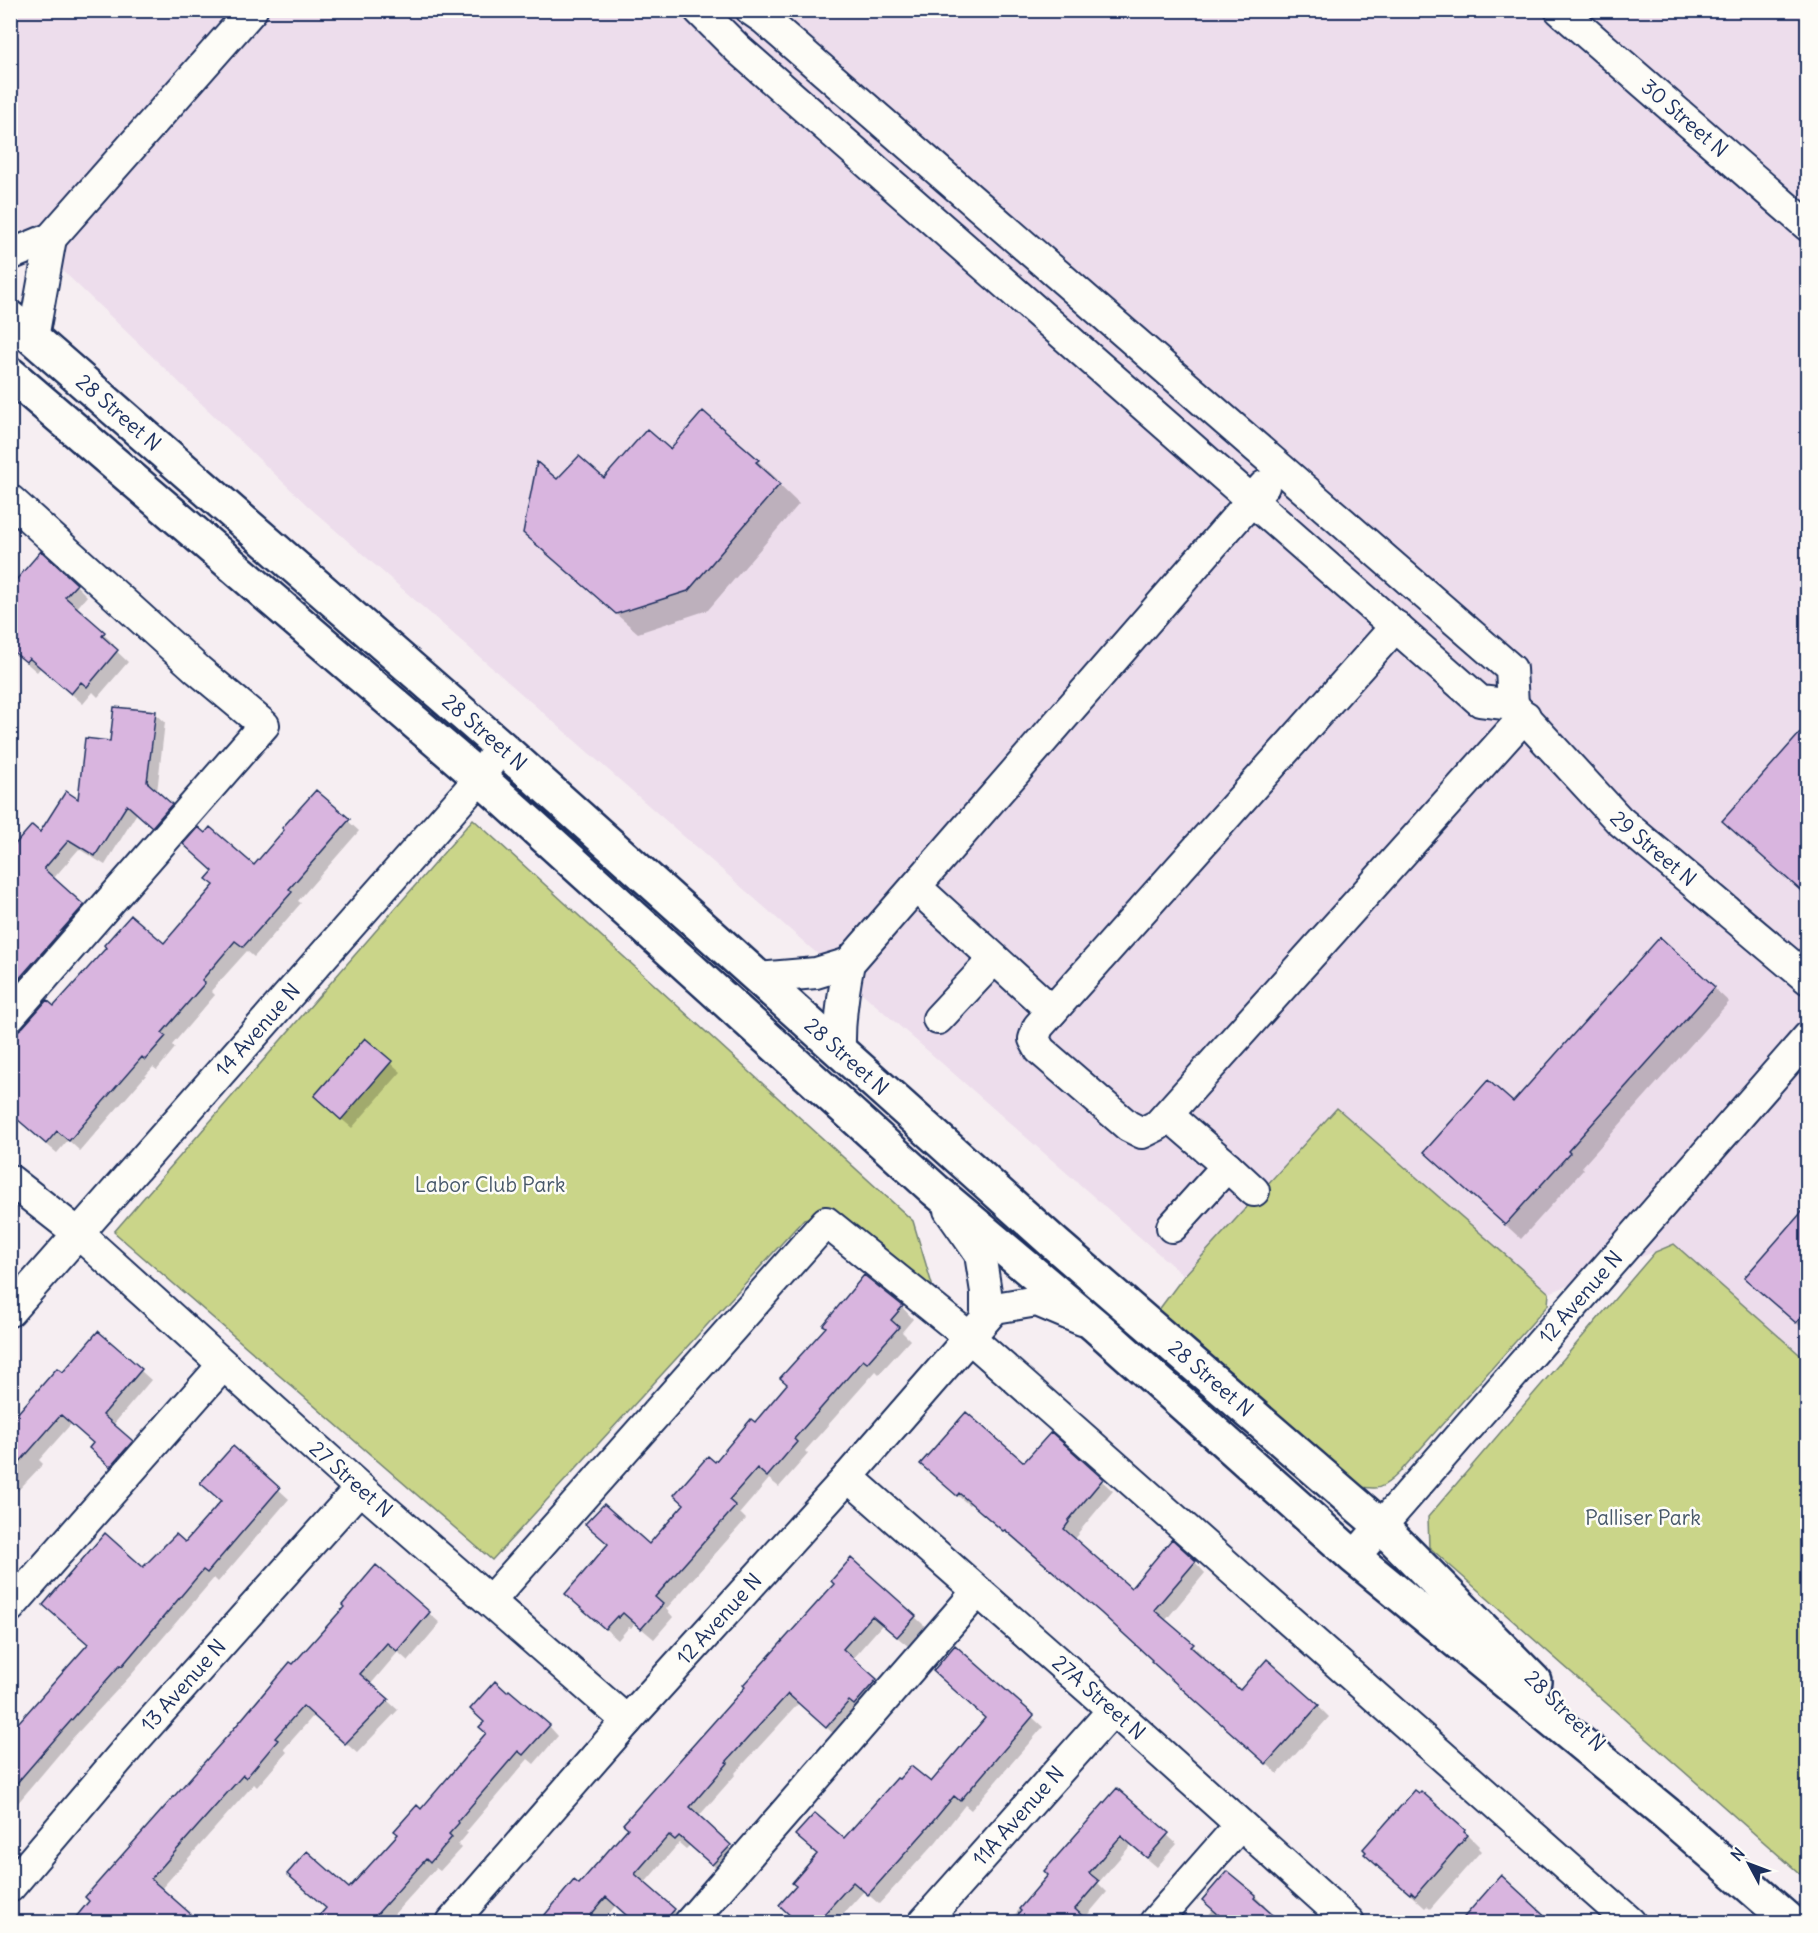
<svg xmlns="http://www.w3.org/2000/svg" width="1818" height="1933" font-family="Delius,sans-serif">
	<style>
		.built { fill: #edddec }
		.green { fill: #cad589; stroke: #728274; stroke-width: 1.5 }
		.shadow { fill: #0003 }
		.building { fill: #d9b5df; stroke: #1b2f5e; stroke-width: 1.5 }
		.lines { fill: none; stroke-linecap: round; stroke-linejoin: round }
		.minor-casing { stroke: #1b2f5e; stroke-width: 34 }
		.major-casing { stroke: #1b2f5e; stroke-width: 38 }
		.minor { stroke: #fdfcf7; stroke-width: 30 }
		.major { stroke: #fdfcf7; stroke-width: 33 }
		.labels { text-anchor: middle; stroke-width: 5; stroke-linejoin: round; paint-order: stroke }
		.street-label { font-size: 21px; fill: #1b2f5e; stroke: #fdfcf7 }
		.park-label { font-size: 21px; fill: #475869; stroke: #fdfcf7 }
	</style>
	<rect width="100%" height="100%" fill="#f6eef2"/>
	<filter id="ink" filterUnits="userSpaceOnUse"><feTurbulence type="fractalNoise" baseFrequency=".0167" numOctaves="2"/><feDisplacementMap in="SourceGraphic" scale="12" xChannelSelector="R" yChannelSelector="G"/><feConvolveMatrix kernelMatrix="1 2 1 2 8 2 1 2 1" color-interpolation-filters="sRGB"/></filter>
	<g filter="url(#ink)">
		<path class="built" d="M10 11H1807V1360L1674 1244 1549 1293 1337 1108 1184 1276 309 507 11 221Z"/>
		<path class="green" d="M473 819 913 1221 936 1298 819 1215 804 1219 492 1560 114 1232Z
			M1337 1108 1549 1293 1548 1305 1399 1473C1381 1490 1379 1490 1354 1486L1155 1315 1184 1276Z
			M1674 1244 1807 1361V1880L1429 1547 1428 1517 1655 1252Z"/>
		<path class="shadow" d="M704 413 758 461 778 480 776 482 799 504 708 610 638 633 545 553 525 532 558 482 604 480 670 451Z
			M76 585 87 596 76 609 114 644 112 647 128 662 98 697 93 692 83 704 41 667 37 672 10 649Z
			M155 713 165 722 157 792 181 815 162 836 137 813 105 865 79 849 53 879 93 915 10 1010V852L41 834 80 801 111 743Z
			M1808 726V897L1724 821Z
			M316 792 359 831 298 901 301 903 254 957 247 951 211 991 215 995 172 1045 175 1048 157 1070 153 1067 80 1151 68 1140 57 1153 10 1114V1050L54 1009 164 945 254 867Z
			M1714 988 1729 1002 1582 1167 1584 1169 1521 1239 1426 1152 1513 1104Z
			M365 1040 401 1072 352 1128 326 1106Z
			M1808 1207V1333L1761 1292Z
			M902 1307 913 1319 902 1332 910 1340 879 1374 876 1371 805 1451 808 1454 779 1487 769 1479 740 1513 746 1519 666 1609 673 1617 654 1639 635 1623 631 1628 629 1627 618 1640 578 1605 649 1546 686 1505 715 1464 755 1424Z
			M99 1333 151 1380 113 1425 142 1451 121 1475 100 1458 95 1444 71 1424 39 1460 43 1464 10 1499V1429L63 1374Z
			M1051 1435 1113 1491 1078 1533 1079 1534 1074 1540 1131 1590 1195 1562 1205 1573 1165 1621 1204 1656 1202 1658 1240 1692 1318 1706 1329 1717 1278 1774 1164 1672 1154 1660 1113 1624 971 1502 969 1505 933 1475 1024 1464Z
			M233 1448 289 1499 218 1582 214 1578 132 1674 70 1741 17 1804 10 1800V1735L90 1645 144 1569 186 1544 222 1502Z
			M376 1567 440 1623 408 1661 398 1652 370 1685 398 1710 357 1753 314 1715 284 1749 287 1752 257 1787 254 1784 161 1889 73 1922 345 1607Z
			M836 1584 915 1617 925 1626 908 1646 882 1625 852 1659 885 1690 836 1736 799 1703 735 1773 736 1774 698 1817 739 1856 723 1874 690 1845 686 1849 679 1843 644 1884 684 1919 681 1922H636L616 1905 602 1922H539L579 1887Z
			M956 1648 1043 1727 971 1810 965 1805 936 1842 879 1904 864 1891 836 1922H793L844 1841 931 1784 987 1719Z
			M549 1726 558 1736 534 1764 528 1759 466 1832 468 1833 458 1845 461 1848 440 1871 436 1868 387 1922H315L349 1890 421 1811Z
			M1117 1790 1177 1844 1157 1867 1131 1845 1098 1883 1107 1892 1084 1919 1088 1922H1008L1050 1875Z
			M1419 1795 1464 1831 1479 1846 1478 1848 1481 1851 1430 1909 1427 1906 1425 1908 1381 1868Z
			M1227 1873 1255 1896 1265 1906 1263 1908 1279 1922H1202L1213 1910Z"/>
		<path class="building" d="M703 411 759 460 756 462 780 484 688 591 616 614 523 533 537 462 557 479 579 456 604 478 647 429 670 449Z
			M41 551 77 584 65 597 105 632 102 636 118 650 87 687 81 682 71 694 29 658 26 662 10 649V587Z
			M114 707 156 711 147 782 172 804 152 827 127 805 95 856 69 840 44 869 84 905 10 989V850L32 825 40 832 66 791 78 799 85 738 110 741Z
			M1808 724V897L1722 821Z
			M316 790 350 819 289 889 292 892 243 947 235 941 202 980 205 983 162 1033 166 1036 145 1060 142 1057 69 1141 57 1131 46 1144 10 1113V1033L16 1032 23 1027 47 1000 54 1006 106 948 104 945 131 915 164 943 214 885 206 879 213 871 183 844 198 827 205 833 210 827 254 865 284 830 282 828Z
			M1660 937 1715 987 1568 1151 1570 1153 1505 1225 1424 1152 1488 1080 1513 1102Z
			M365 1038 392 1061 341 1120 314 1096Z
			M1808 1205V1310L1796 1323 1744 1278Z
			M864 1275 903 1306 891 1320 899 1327 867 1363 863 1360 794 1439 797 1442 767 1477 757 1468 729 1500 736 1506 655 1597 663 1604 641 1629 623 1613 618 1618 617 1616 605 1629 565 1594 608 1544 585 1524 604 1504 649 1544 684 1504 674 1495 708 1456 715 1462 751 1419 755 1422 787 1384 780 1378 826 1327 823 1325Z
			M98 1331 142 1369 103 1415 133 1441 110 1467 89 1448 93 1443 61 1415 10 1473V1422L57 1368 63 1372Z
			M966 1412 1024 1462 1051 1432 1103 1479 1068 1521 1069 1522 1064 1529 1131 1588 1172 1539 1196 1561 1154 1610 1194 1644 1191 1647 1240 1690 1267 1659 1319 1705 1266 1764 1151 1661 1152 1660 1101 1613 1005 1530 1003 1531 959 1493 957 1496 920 1464Z
			M233 1446 280 1488 207 1573 203 1570 122 1666 120 1665 61 1732 10 1791V1732L88 1644 43 1605 105 1533 143 1567 176 1534 185 1542 221 1501 200 1483Z
			M851 1558 916 1616 897 1637 872 1616 843 1649 877 1679 854 1705 849 1701 826 1728 788 1694 726 1762 728 1763 690 1807 731 1845 712 1865 679 1836 675 1840 669 1835 635 1874 675 1909 663 1923H635L606 1897 584 1923H538L574 1880 579 1884 628 1828 623 1824 745 1687 743 1685 834 1584 831 1581Z
			M376 1565 430 1612 397 1651 387 1643 360 1674 389 1699 345 1744 303 1706 275 1738 278 1740 246 1778 243 1775 151 1879 201 1923H71L89 1901 85 1897 231 1732 290 1662 293 1664 344 1607 342 1605Z
			M955 1645 1034 1715 960 1801 954 1796 925 1831 868 1895 853 1882 816 1923H798L779 1905 796 1886 792 1883 817 1854 795 1835 815 1813 844 1838 897 1778 899 1779 911 1766 931 1782 985 1718 933 1671Z
			M495 1681 507 1692 509 1690 550 1725 523 1755 518 1751 458 1821 459 1823 449 1834 452 1837 430 1863 426 1859 369 1923H313L326 1908 287 1874 307 1851 349 1888 398 1834 394 1831 417 1805 421 1809 486 1733 479 1727 484 1722 470 1709Z
			M1117 1788 1169 1833 1147 1858 1121 1836 1089 1873 1099 1881 1075 1909 1090 1923H1011L1021 1911 1019 1909 1048 1875 1044 1871Z
			M1415 1790 1419 1793 1421 1791 1465 1830 1464 1832 1468 1835 1415 1896 1411 1892 1410 1894 1383 1871 1364 1854 1366 1852 1363 1849Z
			M1227 1871 1256 1895 1254 1898 1282 1923H1228L1202 1900Z
			M1501 1875 1553 1923H1459Z"/>
		<g class="lines">
			<g class="minor-casing">
				<g id="minor">
					<path d="M699 10 738 49 1480 701 1513 705"/>
					<path d="M751 10 764 19 1511 669 1513 705"/>
					<path id="s1" d="M1560 10 1808 226"/>
					<path d="M10 255 51 238 252 10"/>
					<path d="M33 338 51 238"/>
					<path d="M10 500 198 670 264 725 10 1016"/>
					<path d="M1396 626 1038 1027 1034 1039 1040 1050 1128 1126 1142 1133 1158 1125 1525 716"/>
					<path id="s2" d="M1513 705 1619 820 1808 979"/>
					<path d="M916 887 1052 1011"/>
					<path d="M758 978 816 973 849 963"/>
					<path d="M938 1019 994 959"/>
					<path d="M840 1051C839 1020 843 993 849 963L1264 486"/>
					<path d="M1168 1115 1227 1166 1172 1227"/>
					<path d="M1227 1166 1254 1191"/>
					<path id="s3" d="M10 1180 79 1234 360 1488 627 1721"/>
					<path d="M949 1210 980 1254 986 1292V1317"/>
					<path id="s4" d="M10 1311 480 778 500 746"/>
					<path id="s5" d="M848 1477 1113 1710 1349 1922"/>
					<path id="s6" d="M1354 1557 1808 1037"/>
					<path d="M490 1601 826 1222 969 1337 1630 1922"/>
					<path d="M10 1607 223 1365"/>
					<path id="s7" d="M10 1887 133 1742 360 1488"/>
					<path id="s8" d="M452 1922 627 1721 848 1477 995 1308 1037 1301 1082 1320"/>
					<path d="M690 1922 977 1592"/>
					<path id="s9" d="M924 1922 1113 1710"/>
					<path d="M1155 1922 1240 1825"/>
				</g>
			</g>
			<g class="major-casing">
				<g id="major">
					<path id="s10" d="M10 318 500 746 1054 1243 1381 1526 1534 1681"/>
					<path d="M10 374 480 778 935 1190 1097 1327 1354 1557 1667 1814 1791 1922"/>
				</g>
			</g>
			<use href="#minor" class="minor"/>
			<use href="#major" class="major"/>
		</g>
	</g>
	<g class="labels">
		<g class="street-label">
			<text dy="7" stroke="none"><textPath href="#s1" startOffset="165">30 Street N</textPath></text>
			<text dy="7" stroke="none"><textPath href="#s10" startOffset="144">28 Street N</textPath></text>
			<text dy="7" stroke="none"><textPath href="#s10" startOffset="630">28 Street N</textPath></text>
			<text dy="7" stroke="none"><textPath href="#s2" startOffset="201">29 Street N</textPath></text>
			<text dy="7" stroke="none"><textPath href="#s4" startOffset="375">14 Avenue N</textPath></text>
			<text dy="7" stroke="none"><textPath href="#s10" startOffset="1116">28 Street N</textPath></text>
			<text dy="7" stroke="none"><textPath href="#s6" startOffset="345">12 Avenue N</textPath></text>
			<text dy="7" stroke="none"><textPath href="#s10" startOffset="1602">28 Street N</textPath></text>
			<text dy="7" stroke="none"><textPath href="#s3" startOffset="454">27 Street N</textPath></text>
			<text dy="7" stroke="none"><textPath href="#s8" startOffset="404">12 Avenue N</textPath></text>
			<text dy="7" stroke="none"><textPath href="#s7" startOffset="266">13 Avenue N</textPath></text>
			<text dy="7" stroke="none"><textPath href="#s5" startOffset="334">27A Street N</textPath></text>
			<text transform="translate(1565 1711) rotate(45)" y="7">28 Street N</text>
			<text dy="7" stroke="none"><textPath href="#s9" startOffset="142">11A Avenue N</textPath></text>
		</g>
		<g class="park-label">
			<text x="490" y="1192">Labor Club Park</text>
			<text x="1643" y="1525">Palliser Park</text>
		</g>
	</g>
	<rect width="1818" height="1933" fill="none" stroke="#fdfcf7" stroke-width="36"/>
	<rect x="18" y="18" width="1782" height="1897" fill="none" stroke="#1b2f5e" stroke-width="2" filter="url(#ink)"/>
	<g transform="translate(1749 1864) rotate(311)" stroke="#fdfcf7" stroke-width="4.5" paint-order="stroke">
	<path d="M0-4.5L10 22L0 15L-10 22Z" fill="#1b2f5e"/>
	<text y="-9" font-size="16" font-weight="bold" text-anchor="middle" fill="#1b2f5e">N</text>
	</g>
</svg>
